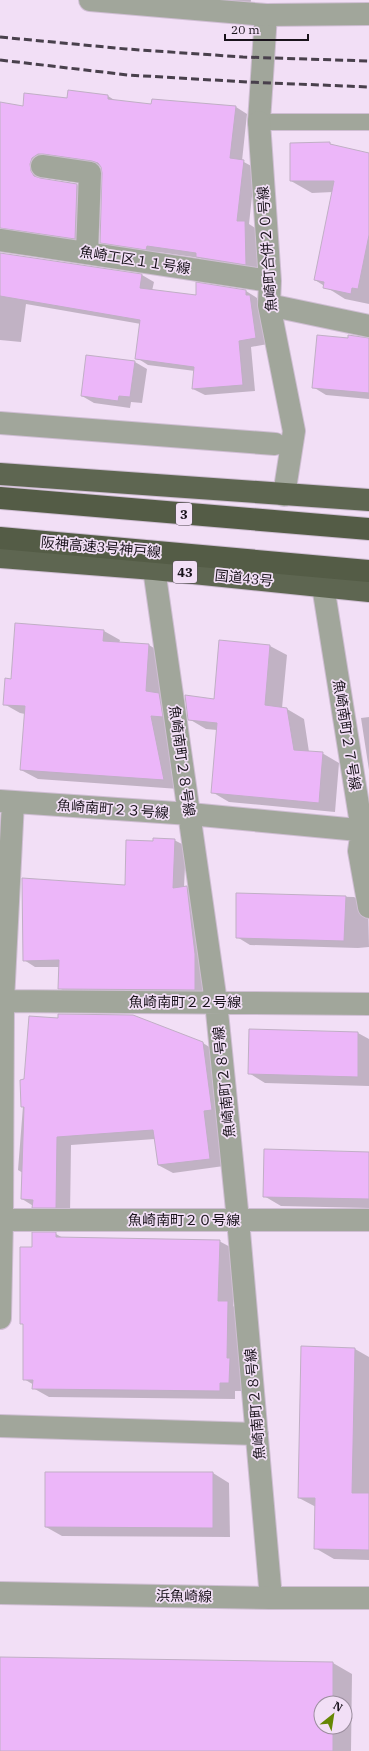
<svg xmlns="http://www.w3.org/2000/svg" width="369" height="1751" font-family="'IBM Plex Serif','Noto Sans JP',serif">
	<style>
		.shadow { fill: #0003; fill-rule: evenodd }
		.building { fill: #ecb6f9; stroke: #c0afc5 }
		.lines { fill: none; stroke-linecap: round; stroke-linejoin: round }
		.service-casing { stroke: #cfbed3; stroke-width: 18 }
		.pedestrian-casing { stroke: #cfbed3; stroke-width: 24 }
		.minor-casing { stroke: #cfbed3; stroke-width: 24 }
		.tertiary-casing { stroke: #cfbed3; stroke-width: 24 }
		.trunk-casing { stroke: #cfbed3; stroke-width: 24 }
		.motorway-casing { stroke: #cfbed3; stroke-width: 24 }
		.service { stroke: #a1a69b; stroke-width: 16 }
		.pedestrian { stroke: #a1a69b; stroke-width: 22 }
		.minor { stroke: #a1a69b; stroke-width: 22 }
		.tertiary { stroke: #a1a69b; stroke-width: 22 }
		.trunk { stroke: #5e6651; stroke-width: 22 }
		.motorway { stroke: #545c46; stroke-width: 22 }
		.rail { stroke: #49404c; stroke-width: 3; stroke-dasharray: 8 4; stroke-linecap: butt }
		.labels { text-anchor: middle; stroke-width: 3.5; stroke-linejoin: round; paint-order: stroke }
		.shield { fill: #f2dff6; stroke: #5a505d; stroke-width: 1 }
		.shield-label { font-size: 13px; font-weight: bold; fill: #19131b }
		.street-label { font-size: 14px; fill: #19131b; stroke: #f2dff6 }
	</style>
	<rect width="100%" height="100%" fill="#f2dff6"/>
	<path class="shadow" d="M221 0H251L250 6 226 3Z
		M108 96 116 101 152 105 236 107 247 114 242 161 255 168 249 224 257 229V271L208 263 200 258 158 252V256L113 249 101 242 103 173 102 166 56 160 41 171 43 180 77 185 89 192 87 245 0 243V103L24 107 68 100Z
		M329 143 335 146 369 154V304L345 299 315 280 333 192 312 193 291 181Z
		M0 252 1 254 142 275 154 282 152 291 197 296 246 291 257 298V300L262 302 268 344 251 347 255 391 205 395 193 389 195 371 148 365 137 358 141 324 26 304 21 342 0 340Z
		M369 338V399L326 395 313 387 349 339Z
		M87 356 135 362 147 369 142 403 131 402 130 408 94 403 82 396Z
		M104 631 120 640 119 643 149 645 165 655 179 789 38 779 21 770 25 714 20 713 4 704 12 680Z
		M220 641 270 646 287 655 282 708 287 709 304 719 309 752 322 753 339 763 335 812 229 802 212 792 217 730 206 729 189 719 215 700Z
		M369 717V770L361 718Z
		M174 840 186 846 184 887H187L198 894 206 996 71 995 59 988 60 967H35L24 960 126 886 154 842Z
		M237 894 354 897 368 905 369 947 358 948 250 945 237 937Z
		M30 1017 203 1043 217 1052 224 1166 173 1173 158 1165 155 1139 71 1145 70 1215H48L22 1199 23 1173 18 1170Z
		M249 1030 358 1033 369 1039V1086L265 1083 249 1073Z
		M369 1153V1208L281 1206 264 1196Z
		M56 1234 63 1238 219 1241 234 1249 233 1306 242 1311 244 1391H235V1399L49 1397 33 1388 34 1385 24 1379V1325L21 1323 33 1248Z
		M355 1349 369 1357V1560L334 1559 315 1548 316 1507 299 1498Z
		M213 1473 229 1483 230 1537 62 1536 46 1527Z
		M0 1658 333 1663 352 1674 351 1751H0ZM321 1703H345V1727H321Z"/>
	<path class="building" d="M68 90 108 95V99L151 104 152 99 236 106 230 158 244 160 237 221H245L246 265 196 257V253L147 246 146 250 100 243 102 173 101 167 98 163 92 161 43 154H38L32 158 30 164 31 171 34 176 40 178 77 184 75 239 0 228V102L23 106 24 93 67 98Z
		M330 142V144L369 153V235L358 289 352 288 351 294 323 288 324 282 314 280 334 181H290V143Z
		M0 253 142 274 140 288 196 295V282L246 290V295H250L256 338 239 341 243 385 192 389 194 367 135 359 140 320 0 296Z
		M317 335 348 338V335L369 338V393L312 388Z
		M86 355 135 361 130 397 119 396 118 401 81 396Z
		M15 623 104 630 103 641 149 644 146 691 159 693 163 717 151 716 164 780 20 770 25 706 3 705 5 678 11 679Z
		M219 640 270 645 265 705 287 708 294 750 323 752 319 803 211 793 217 723 188 720 185 695 214 699Z
		M153 838 175 839 173 888 187 886 195 954V990L58 989 59 960 23 961 22 878 125 885 126 840 153 841Z
		M236 893 346 896 344 941 236 938Z
		M58 1014 133 1015 203 1042 212 1110 204 1111 210 1159 158 1165 153 1130 57 1137 56 1208H32L33 1200 21 1199 24 1107H21L20 1080 24 1079 29 1016 58 1018Z
		M249 1029 358 1032V1077L248 1074Z
		M264 1149 369 1152V1199L263 1197Z
		M32 1232H56V1237L220 1240 218 1301H228L227 1358H230L229 1383H220V1391L32 1389 33 1380H23V1324H20V1247H32Z
		M301 1346 355 1348 352 1493H369V1550L314 1549 315 1498H298Z
		M45 1472H213V1528L45 1527Z
		M0 1657 333 1662V1703H321V1727H333V1751H0Z"/>
	<g class="lines">
		<g class="service-casing">
			<path id="service" d="M259 122H369"/>
		</g>
		<g class="pedestrian-casing">
			<path id="pedestrian" d="M259 122 266 15"/>
		</g>
		<g class="minor-casing">
			<path id="minor" d="M90 0 266 15 369 14
				M259 122 270 281 269 305 294 431 284 495
				M42 166 90 173 87 252
				M0 240 270 281
				M269 305 369 326
				M0 423 275 444
				M154 569 216 1002 238 1220 271 1598
				M323 586 362 830 359 851 369 907
				M0 801 190 814 369 831
				M0 1001 369 1004
				M0 1220H369
				M0 1318 2 1220 3 1001 13 802
				M0 1426 257 1434"/>
		</g>
		<g class="tertiary-casing">
			<path id="tertiary" d="M0 1593 271 1598H369"/>
		</g>
		<g class="trunk-casing">
			<path id="trunk" d="M0 474 369 500
				M0 557 154 569 369 591"/>
		</g>
		<g class="motorway-casing">
			<path id="motorway" d="M0 498 369 529
				M0 538 369 571"/>
		</g>
		<use href="#service" class="service"/>
		<use href="#pedestrian" class="pedestrian"/>
		<use href="#minor" class="minor"/>
		<use href="#tertiary" class="tertiary"/>
		<use href="#trunk" class="trunk"/>
		<use href="#motorway" class="motorway"/>
		<path class="rail" d="M0 37 126 49 243 57 369 61
			M0 60 128 75 247 82 369 87"/>
	</g>
	<g class="labels">
		<g class="shield">
			<rect x="176" y="503" width="16" height="22" rx="3"/>
			<rect x="173" y="561" width="24" height="22" rx="3"/>
		</g>
		<g class="shield-label">
			<text x="184" y="519">3</text>
			<text x="185" y="577">43</text>
		</g>
		<g class="street-label">
			<text transform="translate(267 249) rotate(-94)" y="5">魚崎町合併２０号線</text>
			<text transform="translate(135 260) rotate(9)" y="5">魚崎工区１１号線</text>
			<text transform="translate(101 547) rotate(5)" y="5">阪神高速3号神戸線</text>
			<text transform="translate(244 578) rotate(6)" y="5">国道43号</text>
			<text transform="translate(347 735) rotate(81)" y="5">魚崎南町２７号線</text>
			<text transform="translate(182 761) rotate(82)" y="5">魚崎南町２８号線</text>
			<text transform="translate(113 809) rotate(4)" y="5">魚崎南町２３号線</text>
			<text x="185" y="1007">魚崎南町２２号線</text>
			<text transform="translate(224 1082) rotate(-96)" y="5">魚崎南町２８号線</text>
			<text x="184" y="1225">魚崎南町２０号線</text>
			<text transform="translate(255 1404) rotate(-95)" y="5">魚崎南町２８号線</text>
			<text transform="translate(184 1596) rotate(1)" y="5">浜魚崎線</text>
		</g>
	</g>
	<g transform="translate(333 1715) rotate(30)"><circle r="19" fill="#f2dff6" stroke="#9b8d9e"/>
	<path d="M0-3L7 15L0 10L-7 15Z" fill="#668704"/>
	<text y="-6" font-size="11" font-weight="bold" text-anchor="middle" fill="#19131b">N</text>
	</g>
	<path d="M225 34v6h83v-6" fill="none" stroke="#19131b" stroke-width="2"/>
	<text x="231" y="34" font-size="12" fill="#19131b" stroke="#f2dff6" stroke-width="3" paint-order="stroke">20 m</text>
</svg>
